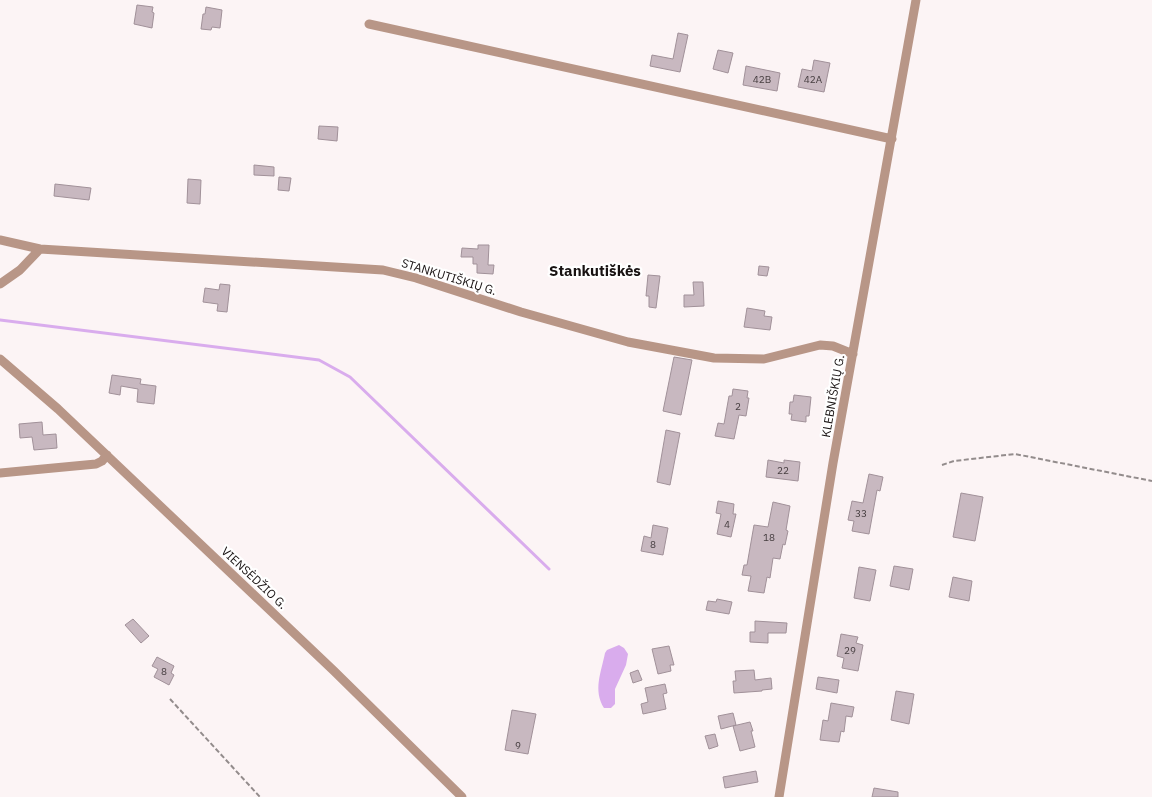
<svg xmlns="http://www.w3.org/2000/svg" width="1152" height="797" font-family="'IBM Plex Sans',sans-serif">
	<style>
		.water { fill: #d9aced }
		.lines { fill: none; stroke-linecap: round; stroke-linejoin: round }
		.stream { stroke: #d9aced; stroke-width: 3 }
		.building { fill: #c8b8c0; stroke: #a19199 }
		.path { stroke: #938c8c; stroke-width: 2; stroke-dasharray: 5 2.5; stroke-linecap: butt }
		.minor { stroke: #b89687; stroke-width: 9 }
		.labels { text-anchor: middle; stroke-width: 4.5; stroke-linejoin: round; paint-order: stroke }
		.number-label { font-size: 10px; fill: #443c3e }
		.street-label { font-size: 12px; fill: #181212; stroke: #fff }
		.quarter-label { font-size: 15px; font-weight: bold; fill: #181212; stroke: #fff }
	</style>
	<rect width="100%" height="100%" fill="#fcf4f5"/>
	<path class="water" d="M619 645 624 648 628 654 626 665 615 689V704L611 708H604C593 690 601 673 605 653L607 650Z"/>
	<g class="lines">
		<path class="stream" d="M0 320 319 360 350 377 549 569"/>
	</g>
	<path class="building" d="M137 5 153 7 152 12 154 13 152 28 134 24Z
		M206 7 222 10 220 28 212 27 211 30 201 29 203 14H205Z
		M678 33 688 35 680 72 650 66 652 55 673 59Z
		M718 50 733 53 728 73 713 69Z
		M814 60 830 63 824 92 798 87 802 69 812 71Z
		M746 66 780 73 777 91 743 85Z
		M319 126 338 127 337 141 318 139Z
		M254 165 274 167V176L254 175Z
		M279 177 291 178 289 191 278 190Z
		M188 179 201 180 200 204 187 203Z
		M55 184 91 188 89 200 54 196Z
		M478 245H489L488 265H494L493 274 477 273V264H473V257H461L462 248 478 249Z
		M759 266 769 267 767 276 758 275Z
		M648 275 660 276 656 308 649 307V296H646Z
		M693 282H703L704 306 684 307V295H694Z
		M220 284 230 285 227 312 217 311 218 304 203 302 205 288 219 290Z
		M747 308 765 311 764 316 772 317 770 330 744 327Z
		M674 357 692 360 681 415 663 411Z
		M112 375 141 379 140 384 156 386 154 404 137 402 138 389 121 386 120 395 109 393Z
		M733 389 748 391 747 398H749L746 416 739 415 734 439 715 436 718 423 724 424 729 396H732Z
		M794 395 811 397 809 416H806V422L791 420 792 414H789L790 402H793Z
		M42 422 43 435 56 434 57 448 34 450 32 437 20 438 19 424Z
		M666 430 680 433 670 485 657 482Z
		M768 460 784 463V460L800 462 798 481 766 477Z
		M869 474 883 477 880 491 877 490 869 534 852 531 854 521 848 520 852 501 863 503Z
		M961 493 983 497 975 541 953 537Z
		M718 501 734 504 733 514H736L731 537 717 534 721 514 716 513Z
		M773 502 790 506 786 530 788 531 785 545 783 544 780 559 773 558 770 578 767 577 764 593 748 591 751 576 742 575 744 565H747L754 525 768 527Z
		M653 525 668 528 663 555 641 551 644 536 651 538Z
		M894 566 913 569 909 590 890 586Z
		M859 567 876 570 870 601 854 598Z
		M953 577 972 581 969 601 949 597Z
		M717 599 732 602 729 614 706 610 708 601 716 602Z
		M133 619 149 636 141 643 125 625Z
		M755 621 787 623 786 633H768V643L750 642V632H755Z
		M841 634 858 637 856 643 863 645 858 671 842 668 844 658 837 656Z
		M669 646 674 665H670L671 671 658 674 652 649Z
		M157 657 174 666 171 673 174 675 169 685 154 677 158 669 152 666Z
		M638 670 642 680 633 683 630 673Z
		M754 670 755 680 771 678 772 689 762 690V691L734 693 733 681H736L735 671Z
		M818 677 839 680 837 693 816 689Z
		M665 684 667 693 663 694 666 709 643 714 641 704 648 702 645 688Z
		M896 691 914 694 909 724 891 720Z
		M831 703 854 707 852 717 846 716 844 732 841 731 839 742 820 740 823 720 828 721Z
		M512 710 536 714 528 754 505 750Z
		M733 713 736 725 721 729 718 716Z
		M750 722 753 731H751L755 747 740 751 733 726Z
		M715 734 718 746 709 749 705 736Z
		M756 771 758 782 725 788 723 777Z
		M874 788 898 792V797H872Z"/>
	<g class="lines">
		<path class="path" d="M942 465 954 461 1015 454 1152 481
			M170 699 260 797"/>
		<path class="minor" d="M369 24 892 139
			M0 240 40 249 383 270 416 278 521 312 628 342 714 358 764 359 820 345 833 346 853 354
			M0 284 20 270 40 249
			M0 359 58 409 334 671 462 797
			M0 473 96 464 102 461 107 455
			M779 797 833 463 916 0"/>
	</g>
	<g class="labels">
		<g class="number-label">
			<text x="762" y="83">42B</text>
			<text x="813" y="83">42A</text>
			<text x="738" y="410">2</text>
			<text x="783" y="474">22</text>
			<text x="861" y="517">33</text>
			<text x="727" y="528">4</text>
			<text x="769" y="541">18</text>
			<text x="653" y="548">8</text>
			<text x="850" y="654">29</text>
			<text x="164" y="675">8</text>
			<text x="518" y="749">9</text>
		</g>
		<g class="street-label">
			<text transform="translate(449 277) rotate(17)" y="4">STANKUTIŠKIŲ G.</text>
			<text transform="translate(833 396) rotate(-80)" y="4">KLEBNIŠKIŲ G.</text>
			<text transform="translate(254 578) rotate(43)" y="4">VIENSĖDŽIO G.</text>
		</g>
		<g class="quarter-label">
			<text x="595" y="276">Stankutiškės</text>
		</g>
	</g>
</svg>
